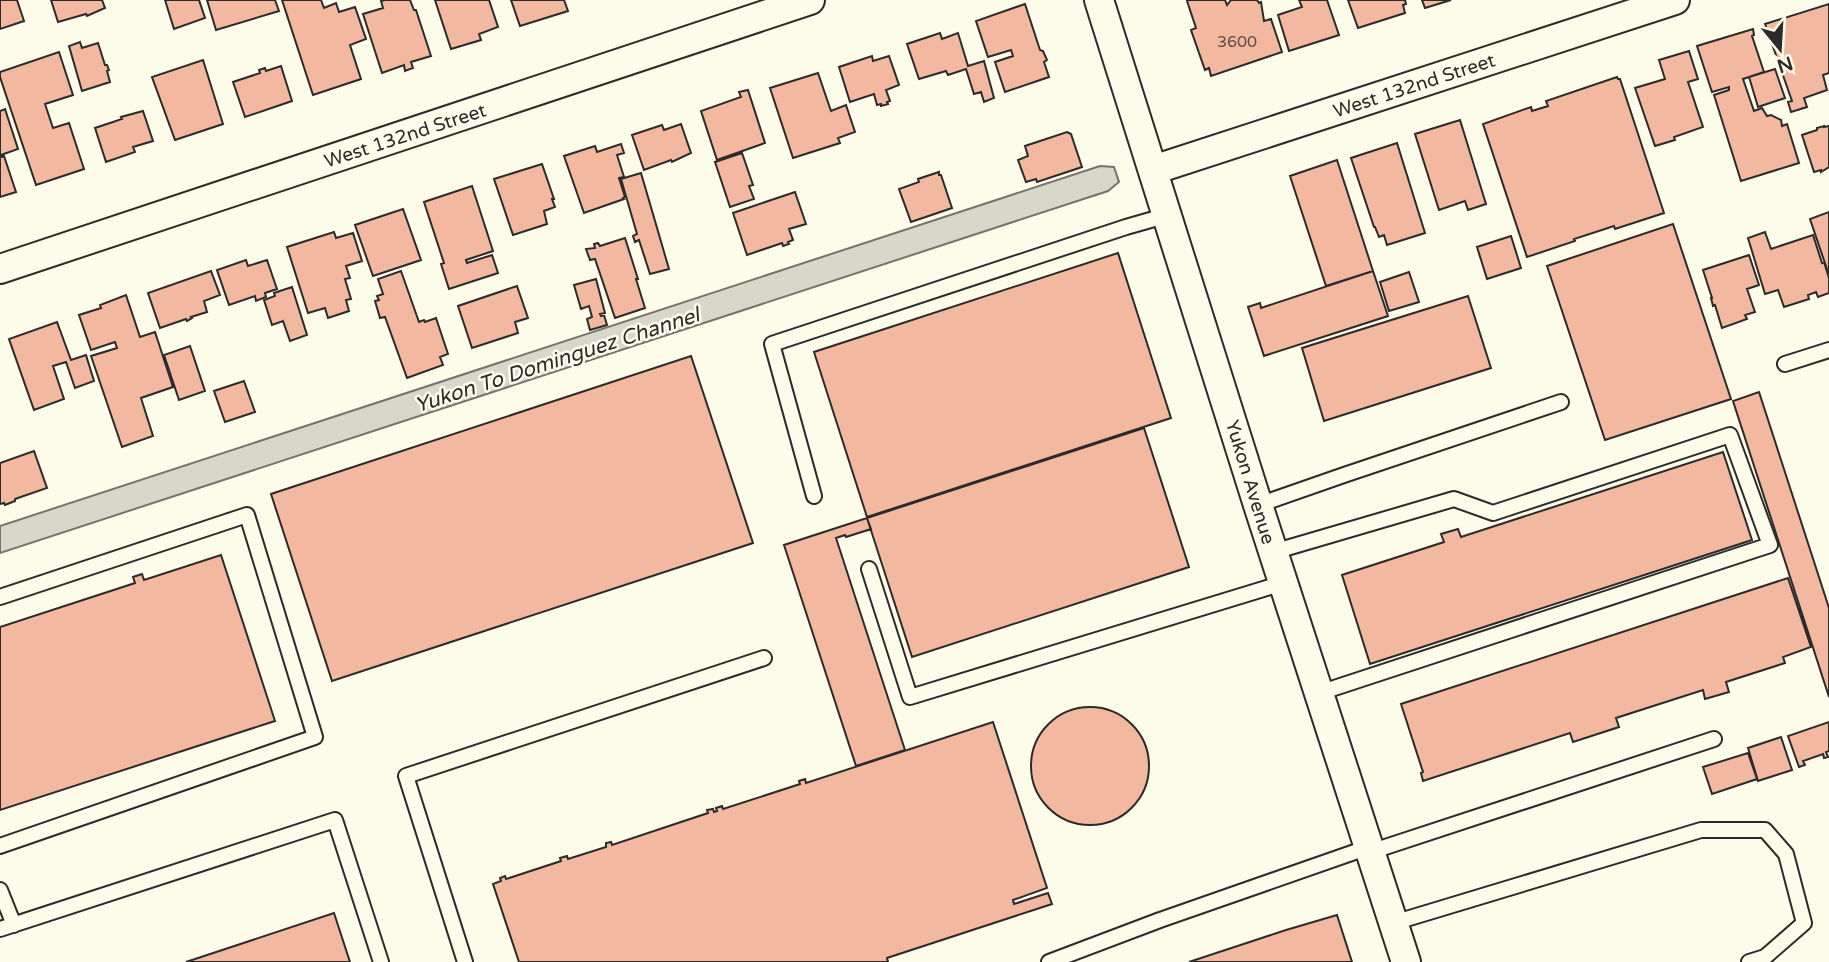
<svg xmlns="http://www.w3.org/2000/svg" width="1829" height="962" font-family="'Varela Round',sans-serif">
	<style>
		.water { fill: #d8d7c9; stroke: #74746e; stroke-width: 2 }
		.building { fill: #f2b8a0; stroke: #2b2b2b; stroke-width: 2 }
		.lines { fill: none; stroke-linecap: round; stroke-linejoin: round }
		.lane-casing { stroke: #2b2b2b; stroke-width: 18 }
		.street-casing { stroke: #2b2b2b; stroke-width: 32 }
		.lane { stroke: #fdfbea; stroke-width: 14 }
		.street { stroke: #fdfbea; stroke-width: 28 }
		.labels { text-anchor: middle; stroke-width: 5; stroke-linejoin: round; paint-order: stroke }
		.number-label { font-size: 16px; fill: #5d4e48 }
		.street-label { font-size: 19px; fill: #2b2b2b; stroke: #fdfbea }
		.water-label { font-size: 21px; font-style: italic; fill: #2b2b2b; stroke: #fdfbea }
	</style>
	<rect width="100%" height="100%" fill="#fdfbea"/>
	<path class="water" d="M1100 166 1114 167 1119 182 1108 191 0 553V526Z"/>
	<path class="building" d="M0 0H17L24 21 0 29Z
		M51 0H102L105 8 87 16 86 14 58 22Z
		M165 0H199L205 18 174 29Z
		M207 0H275L279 11 216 30Z
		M282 0H321L324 8 336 3 339 12 355 7 366 39 350 45 361 79 313 95Z
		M385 0H410L414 10H416L431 56 411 62 413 68 405 71 404 65 382 73 363 14 383 8 381 1Z
		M435 0H489L498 27 479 34 481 40 451 49Z
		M511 0H564L568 11 520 26Z
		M1189 0H1225L1227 5 1231 0H1257L1259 3 1261 2 1264 21 1271 19 1282 52 1211 76 1209 68 1205 70 1191 30 1196 28 1187 1Z
		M1299 0H1327L1339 35 1289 51 1278 15 1302 7Z
		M1348 0H1405L1406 4 1403 5 1405 13 1358 28Z
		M1422 0H1451L1425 8Z
		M1025 4 1040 50 1043 51 1047 60 1044 62 1049 77 1005 92 995 62 1013 56 1011 50 988 57 976 21Z
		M1829 4V73L1823 75 1827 90 1804 98 1807 107 1791 112 1788 102 1792 101 1765 24Z
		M1753 29 1754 35 1752 36 1764 72 1743 79 1754 111 1762 108 1767 116 1771 115 1781 120 1782 126 1787 124 1799 163 1741 181 1714 95 1729 90V87L1712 92 1697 46Z
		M940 33 942 39 958 33 968 66 984 61 994 98 984 102 981 92 974 94 966 69 948 75 946 71 919 79 907 44Z
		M80 42 82 48 98 43 105 65H107L109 70 107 71 110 82 82 91 69 46Z
		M1689 51 1698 79 1688 82 1703 127 1674 137 1675 140 1655 146 1635 88 1665 79 1659 60Z
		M59 52 73 95 45 104 53 128 69 123 84 169 36 185 0 77V72Z
		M872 56 873 61 889 56 899 85 886 90 890 101 887 102 888 104 881 106V104L877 105 874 94 850 102 839 67Z
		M203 60 223 124 175 140 152 77Z
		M281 66 292 101 245 117 233 82 260 73 259 70 265 68 266 71Z
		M1775 69 1785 98 1758 107 1749 77Z
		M818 73 831 111 846 105 855 132 838 138 840 143 793 158 770 88Z
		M1617 77 1618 79H1620L1664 213 1615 229 1614 226 1574 239 1575 241 1527 257 1483 124 1531 107 1532 111 1548 106 1546 101Z
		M748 90 765 143 717 160 701 111 741 97 739 92Z
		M5 109 18 149 1 155V157L4 156 16 192 0 197V111Z
		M143 111 153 141 133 147 135 152 106 162 95 128 122 119 121 117Z
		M1460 120 1486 204 1468 210 1465 201 1439 210 1415 134Z
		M681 124 691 153 672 162 671 160 644 170 632 135 662 125 664 130Z
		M1824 126V127L1829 126V167L1821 172V170L1814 172 1802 135 1817 130V128Z
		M1067 132 1071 134 1082 167 1037 182 1036 179 1026 182 1018 160 1028 156 1025 146Z
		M1397 143 1425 233 1387 245 1384 235 1379 237 1375 227H1374L1351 158Z
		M621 144 624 153 617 155 624 177 619 178 625 197 623 198 624 199 584 213 564 156 595 146 597 152Z
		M742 153 753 185 749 186 754 199 730 207 715 162Z
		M1337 160 1373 271 1326 286 1290 176Z
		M542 164 554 199H552L555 207 544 211 547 224 513 235 494 179Z
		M939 172V175H941L952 208 911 222 899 189 919 182 918 179Z
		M641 173 669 269 650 274 639 240 635 242 633 236 637 234 621 179Z
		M472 186 493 251 466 260 467 263 492 255 498 273 449 289 441 264 444 263 424 202Z
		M795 192 806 224 789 229 793 240 788 242 789 244 783 246 782 243 747 255 733 213Z
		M403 209 421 260 373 276 355 225Z
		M1829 212V275L1810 219Z
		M1673 224 1731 399 1605 440 1547 266Z
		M334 232 336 238 353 233 362 261 346 266 350 278 345 279 351 299 346 300 349 311 328 318 325 308 308 313 287 247Z
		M1765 232 1771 249 1813 235 1822 263 1824 262 1829 278V293L1818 297 1816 292 1808 295 1809 299 1784 307 1778 290 1765 294 1748 238Z
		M1511 236 1521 268 1487 279 1477 247Z
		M625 238 638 279H636L645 308 615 318 595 259 590 260 586 249 595 248 594 244 598 243 600 246Z
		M1118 253 1171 418 867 517 814 352Z
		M1749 255 1759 285 1747 289 1755 312 1745 315 1747 319 1722 328 1715 305 1713 306 1711 298H1712L1703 270Z
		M246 260 248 266 267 260 277 289 265 293 266 297 256 301 255 296 229 305 217 270Z
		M211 271 220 295 204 301 207 312 191 317 192 318 187 321 186 319 160 328 148 293Z
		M401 271 419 322 424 320 425 322 436 318 448 354 440 357 443 365 407 378 385 317 380 318 375 301 379 300 377 296 383 294 378 279Z
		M1373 271 1388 316 1264 356 1248 307 1260 303 1261 308Z
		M1409 272 1419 302 1389 311 1380 282Z
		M596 279 605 313 600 314 601 316 604 315 607 325 590 330 587 319 592 317 589 306 581 309 574 285Z
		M517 286 528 318 515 322 518 333 472 348 458 306Z
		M292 287 307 335 290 341 283 321 272 325 264 300 275 296 274 293Z
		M126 295 140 337 155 332 173 387 141 398 153 436 122 447 91 356 117 348 115 342 91 350 79 315 101 308 100 305Z
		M1468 296 1491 368 1324 421 1302 348Z
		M57 322 71 360 86 355 94 381 75 388 66 362 53 366 64 399 34 410 9 339Z
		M190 346 205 391 179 400 164 355Z
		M691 356 753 543 332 681 271 494Z
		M244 381 255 412 225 422 214 391Z
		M1759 392 1829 608V697L1733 401Z
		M1144 428 1189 567 912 657 867 518Z
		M34 451 47 488 15 499V501L5 505 4 503 0 504V463Z
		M1723 452 1752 540 1370 664 1342 575 1444 542 1441 534 1458 529 1461 537Z
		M867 518 871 529 846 537 845 535 836 538 905 750 856 766 784 545Z
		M221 555 275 721 0 810V627L135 583 133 577 142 574 144 580Z
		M1788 578 1811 647 1783 657 1785 663 1726 682 1729 692 1705 699 1703 690 1616 718 1619 727 1573 742 1570 733 1423 781 1421 773 1423 772 1401 704Z
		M1031 766a59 59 0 1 1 118 0a59 59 0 1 1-118 0Z
		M993 722 1047 888 1013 900 1014 904 1048 893 1052 904 887 958 888 962H519L493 884 501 881 500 878 505 876 506 879 561 861 560 858 567 856 568 859 606 847V843L611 842 612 845 708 813 707 810 713 809 714 812 717 811 716 808 722 806 723 809 800 784 799 781 805 779 806 783Z
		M1829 722V751L1826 752 1828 757 1824 758 1823 754 1803 761 1805 765 1799 767 1788 736Z
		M1781 737 1792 770 1758 781 1748 748Z
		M1748 753 1757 779 1712 794 1703 767Z
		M334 913 350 962H186Z
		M1337 915 1352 962H1189L1286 930Z"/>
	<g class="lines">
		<g class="lane-casing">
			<path id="lane" d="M1785 364 1829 350
				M814 496 772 344 1126 227 1168 215
				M1258 505 1344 475 1561 402
				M1273 552 1454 499 1493 513 1730 435 1770 545 1319 693
				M869 569 910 697 1283 583
				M0 597 247 515 315 737 0 846
				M1370 852 1714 739
				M0 890 14 925
				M1393 923 1701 830H1765L1786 854 1804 923 1765 957 1749 962
				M0 929 335 820 381 962
				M465 962 406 776 764 658
				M1049 962 1160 920 1369 847"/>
		</g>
		<g class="street-casing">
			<path id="street" d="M1099 0 1258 505 1406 962
				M1153 170 1675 0
				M0 269 810 0"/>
		</g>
		<use href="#lane" class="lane"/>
		<use href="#street" class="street"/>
	</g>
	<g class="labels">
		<g class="number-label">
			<text x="1237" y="47">3600</text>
		</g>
		<g class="street-label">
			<text transform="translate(1414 85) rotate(-18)" y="7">West 132nd Street</text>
			<text transform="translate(405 135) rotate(-18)" y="7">West 132nd Street</text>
			<text transform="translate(1251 482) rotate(73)" y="7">Yukon Avenue</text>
		</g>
		<g class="water-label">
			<text transform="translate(557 360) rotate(-18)" y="7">Yukon To Dominguez Channel</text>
		</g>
	</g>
	<g transform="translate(1780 49) rotate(162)" stroke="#fdfbea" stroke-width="5" paint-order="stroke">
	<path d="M0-5L12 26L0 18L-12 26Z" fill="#2b2b2b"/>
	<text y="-10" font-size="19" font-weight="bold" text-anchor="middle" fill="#2b2b2b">N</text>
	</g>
</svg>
